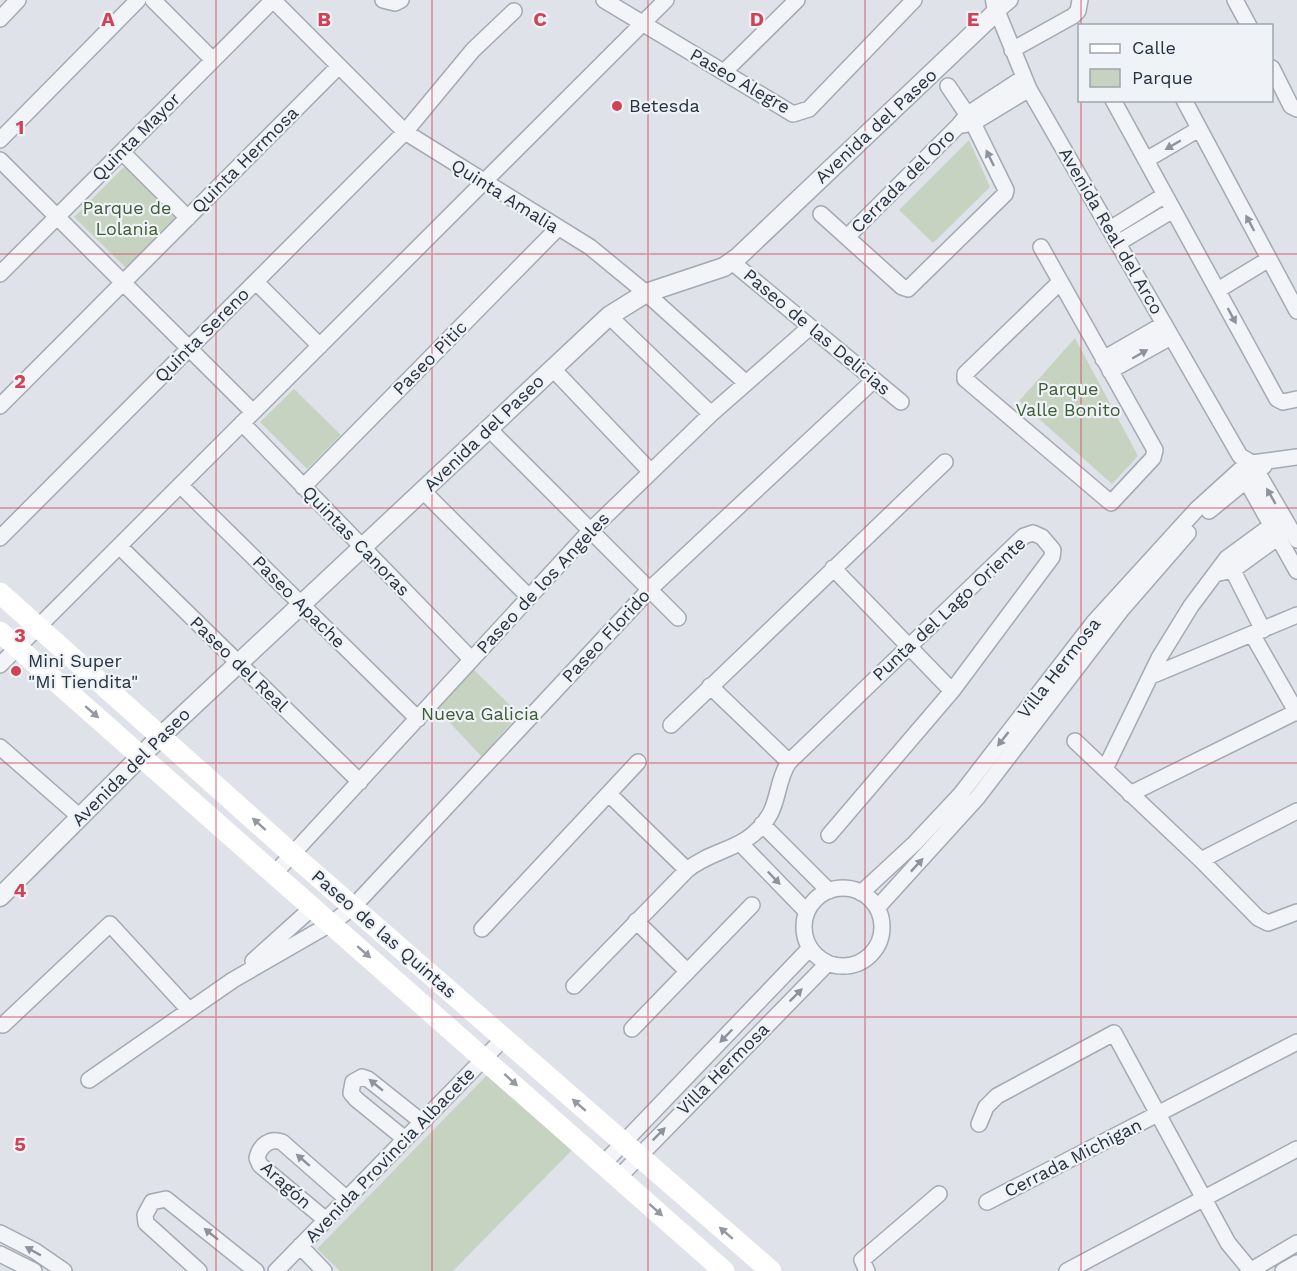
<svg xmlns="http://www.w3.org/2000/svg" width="1297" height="1271" font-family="'Work Sans',sans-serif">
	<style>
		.green { fill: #c5d3c0 }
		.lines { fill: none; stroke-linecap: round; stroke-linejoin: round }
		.minor-casing { stroke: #a4aab3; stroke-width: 18 }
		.tertiary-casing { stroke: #a4aab3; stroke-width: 21 }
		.minor { stroke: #f2f4f7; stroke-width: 15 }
		.tertiary { stroke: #f2f4f7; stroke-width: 18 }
		.secondary { stroke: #fff; stroke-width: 21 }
		.oneway { fill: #8d929c }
		.oneway2 { fill: #9498a0 }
		.grid { fill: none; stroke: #cf4356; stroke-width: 1.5; stroke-opacity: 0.55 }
		.poi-dot { fill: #cf4356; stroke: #eff2f6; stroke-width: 2 }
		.labels { text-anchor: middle; stroke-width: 4.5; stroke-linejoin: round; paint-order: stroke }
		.street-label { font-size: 18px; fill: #283140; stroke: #eff2f6 }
		.poi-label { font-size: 18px; fill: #283140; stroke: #eff2f6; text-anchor: start }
		.park-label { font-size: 18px; fill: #3c5c35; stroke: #eff2f6 }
		.grid-label { font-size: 20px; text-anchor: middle; font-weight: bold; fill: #cf4356; stroke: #eff2f6; stroke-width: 4.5; stroke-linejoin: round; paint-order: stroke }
	</style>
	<rect width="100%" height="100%" fill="#dfe3e9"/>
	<path class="green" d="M969 140 990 187 933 243 899 210Z
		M126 165 180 219 129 271 74 217Z
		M1075 338 1138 456 1112 484 1019 401Z
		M294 389 341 435 307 469 260 422Z
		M473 669 519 714 482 757 437 709Z
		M488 1074 572 1150 453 1271H340L317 1249Z"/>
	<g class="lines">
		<g class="minor-casing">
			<path id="minor" d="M153 0 213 60
				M273 0 405 132 590 247 646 293 746 383
				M383 0 395 3 401 0
				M604 0 793 114 809 109 914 0
				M1010 0 997 11 1029 89 1240 456 1252 463 1297 540
				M1235 0 1249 26
				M0 19 18 0
				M1012 50 1073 16 1078 11 1080 0
				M1272 68 1291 106 1297 109
				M724 72 797 0
				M1113 100 1277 399 1283 402 1297 399
				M1184 100 1297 311
				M963 125 973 123 1029 89
				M0 140 138 0
				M122 152 188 218
				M0 160 253 412
				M1146 160 1199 129
				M821 214 902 287 908 289 1005 194 1006 190 973 123 948 86
				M1110 229 1165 195
				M847 237 959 125 968 114 1023 78
				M1118 243 1173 210
				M1041 247 1155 450 1153 458 1111 503 965 379V374L1060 282
				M732 262 901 402
				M0 274 273 0
				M256 282 320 346
				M1218 290 1269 259
				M609 316 711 414
				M1103 359 1164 324
				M552 368 651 472
				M1110 371 1171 337
				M0 406 338 67
				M242 423 471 659
				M488 428 678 618
				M1242 473 1297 571
				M180 485 418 719
				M303 487 557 229
				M423 491 528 596
				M1209 511 1264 466
				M0 538 405 132 473 50 514 11
				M119 546 360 782
				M1229 563 1263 630
				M833 568 952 691
				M1215 574 1233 570 1284 533
				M1252 634 1297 713
				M0 665 666 0
				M1151 676 1297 615
				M710 686 789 762
				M671 725 945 462
				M1075 741 1201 860 1258 918 1268 923 1297 912
				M0 747 80 817
				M1105 769 1159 658 1191 606 1227 558 1283 517
				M609 794 687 870
				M1130 794 1296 712
				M762 824 829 891
				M741 844 807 912
				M1201 860 1297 811
				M275 873 591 530 711 414 810 327
				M804 927a39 39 0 1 1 78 0a39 39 0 1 1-78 0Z
				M861 893 915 843 960 795 1094 622 1197 509 1240 470 1252 463 1297 457
				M877 908 977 798 1122 609 1188 533
				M636 921 687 971
				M482 929 638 762
				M253 961 313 907
				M574 986 687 870C715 847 749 851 770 814 779 797 778 778 789 762L1024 536 1033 533 1042 537 1053 550 1052 557 952 691 829 835
				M3 1025 110 924 189 1010
				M632 1029 752 905
				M89 1080 233 980 332 923 353 907 650 589 874 380
				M979 1124 986 1107 997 1096 1114 1033 1228 1243 1251 1271
				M405 1139 356 1099 351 1093 353 1082 362 1077 368 1079 422 1122
				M604 1163 810 948
				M619 1177 828 963
				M987 1202 1297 1042
				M326 1220 260 1165 257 1158C260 1145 270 1138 282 1142L347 1199
				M0 1233 35 1251 64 1271
				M300 1246 324 1271
				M0 1254 34 1271
				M199 1271 146 1223 145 1215 152 1202 166 1199 256 1271
				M276 1271 503 1039
				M867 1271 862 1260 939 1194
				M1067 1271 1297 1149
				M1250 1271 1297 1243
				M1283 1271 1297 1263"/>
		</g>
		<g class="tertiary-casing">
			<path id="tertiary" d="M0 897 161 736 609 316 646 293 724 267 738 257 997 11 995 0"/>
		</g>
		<use href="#minor" class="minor"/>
		<use href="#tertiary" class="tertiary"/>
		<path class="secondary" d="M0 593 292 854 771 1271
			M0 632 724 1271"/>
	</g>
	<defs><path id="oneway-solid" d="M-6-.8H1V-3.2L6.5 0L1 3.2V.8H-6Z" transform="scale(1.5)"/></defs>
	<g class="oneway">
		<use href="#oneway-solid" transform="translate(1173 145) rotate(150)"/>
		<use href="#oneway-solid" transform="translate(990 158) rotate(-116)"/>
		<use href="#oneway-solid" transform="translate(1250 223) rotate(-118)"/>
		<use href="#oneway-solid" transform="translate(1232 316) rotate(62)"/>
		<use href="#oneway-solid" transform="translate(1140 354) rotate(-30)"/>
		<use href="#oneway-solid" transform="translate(1271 496) rotate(-120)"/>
		<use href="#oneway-solid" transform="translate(1003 739) rotate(128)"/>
		<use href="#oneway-solid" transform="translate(917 865) rotate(-47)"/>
		<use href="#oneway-solid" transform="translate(774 878) rotate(46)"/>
		<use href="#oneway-solid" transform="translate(796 995) rotate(-45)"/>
		<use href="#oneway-solid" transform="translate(726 1036) rotate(134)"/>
		<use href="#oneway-solid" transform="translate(376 1085) rotate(-141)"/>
		<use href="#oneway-solid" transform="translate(659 1134) rotate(-45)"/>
		<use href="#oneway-solid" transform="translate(303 1160) rotate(-139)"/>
		<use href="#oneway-solid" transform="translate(211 1234) rotate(-141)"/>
		<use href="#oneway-solid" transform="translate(33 1251) rotate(-151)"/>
	</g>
	<g class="oneway2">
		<use href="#oneway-solid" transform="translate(92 712) rotate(41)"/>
		<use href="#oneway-solid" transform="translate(259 824) rotate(-138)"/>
		<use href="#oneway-solid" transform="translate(364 952) rotate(41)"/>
		<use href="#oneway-solid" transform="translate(511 1080) rotate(42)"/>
		<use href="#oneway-solid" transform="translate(579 1105) rotate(-139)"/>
		<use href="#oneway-solid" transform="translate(656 1210) rotate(42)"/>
		<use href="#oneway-solid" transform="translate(726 1233) rotate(-139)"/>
	</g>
	<path class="grid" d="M216 0V1271M432 0V1271M648 0V1271M865 0V1271M1081 0V26M1081 100V1271M0 254H1297M0 508H1297M0 763H1297M0 1017H1297"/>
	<g class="poi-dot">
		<circle cx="617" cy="106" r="6"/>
		<circle cx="16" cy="671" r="6"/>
	</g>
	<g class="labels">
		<g class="street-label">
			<text transform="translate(740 81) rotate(30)" y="6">Paseo Alegre</text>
			<text transform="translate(876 126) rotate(-43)" y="6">Avenida del Paseo</text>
			<text transform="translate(136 137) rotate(-45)" y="6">Quinta Mayor</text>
			<text transform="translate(245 160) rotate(-45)" y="6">Quinta Hermosa</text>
			<text transform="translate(903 181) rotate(-45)" y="6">Cerrada del Oro</text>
			<text transform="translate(505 196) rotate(32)" y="6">Quinta Amalia</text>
			<text transform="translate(1111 231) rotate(60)" y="6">Avenida Real del Arco</text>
			<text transform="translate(817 332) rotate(40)" y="6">Paseo de las Delicias</text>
			<text transform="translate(202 335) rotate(-45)" y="6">Quinta Sereno</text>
			<text transform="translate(430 358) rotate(-45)" y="6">Paseo Pitic</text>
			<text transform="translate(484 433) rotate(-44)" y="6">Avenida del Paseo</text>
			<text transform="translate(356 541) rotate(46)" y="6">Quintas Canoras</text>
			<text transform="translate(543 583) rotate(-47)" y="6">Paseo de los Angeles</text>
			<text transform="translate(299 602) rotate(45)" y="6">Paseo Apache</text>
			<text transform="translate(949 609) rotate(-43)" y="6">Punta del Lago Oriente</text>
			<text transform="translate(606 636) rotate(-47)" y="6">Paseo Florido</text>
			<text transform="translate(239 664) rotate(44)" y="6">Paseo del Real</text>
			<text transform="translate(1059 668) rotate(-52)" y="6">Villa Hermosa</text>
			<text transform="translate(131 767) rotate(-45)" y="6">Avenida del Paseo</text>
			<text transform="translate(384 934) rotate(41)" y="6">Paseo de las Quintas</text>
			<text transform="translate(723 1069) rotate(-45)" y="6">Villa Hermosa</text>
			<text transform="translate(390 1155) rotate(-46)" y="6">Avenida Provincia Albacete</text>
			<text transform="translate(1073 1158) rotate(-27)" y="6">Cerrada Michigan</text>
			<text transform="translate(286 1185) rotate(42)" y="6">Aragón</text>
		</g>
		<g class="poi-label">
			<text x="629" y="112">Betesda</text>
			<text x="28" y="667">Mini Super<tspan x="28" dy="21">"Mi Tiendita"</tspan></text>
		</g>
		<g class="park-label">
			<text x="127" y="214">Parque de<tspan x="127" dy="21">Lolania</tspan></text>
			<text x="1068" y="395">Parque<tspan x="1068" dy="21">Valle Bonito</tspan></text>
			<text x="480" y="720">Nueva Galicia</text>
		</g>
	</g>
	<g class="grid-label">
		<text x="108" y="26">A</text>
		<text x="324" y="26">B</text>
		<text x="540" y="26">C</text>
		<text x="757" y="26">D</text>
		<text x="973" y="26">E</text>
		<text x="20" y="134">1</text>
		<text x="20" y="388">2</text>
		<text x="20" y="642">3</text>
		<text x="20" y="897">4</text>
		<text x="20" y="1151">5</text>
	</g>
	<rect x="1078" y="24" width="195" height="78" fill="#eff2f6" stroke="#9fa5ad" stroke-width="1.5"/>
	<rect x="1090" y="44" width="30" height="9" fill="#ffffff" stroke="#9fa5ad" stroke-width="1.5"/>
	<text x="1132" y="54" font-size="18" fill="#283140">Calle</text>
	<rect x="1090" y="69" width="30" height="18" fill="#c5d3c0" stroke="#9fa5ad" stroke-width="1.5"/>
	<text x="1132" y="84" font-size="18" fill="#283140">Parque</text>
</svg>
